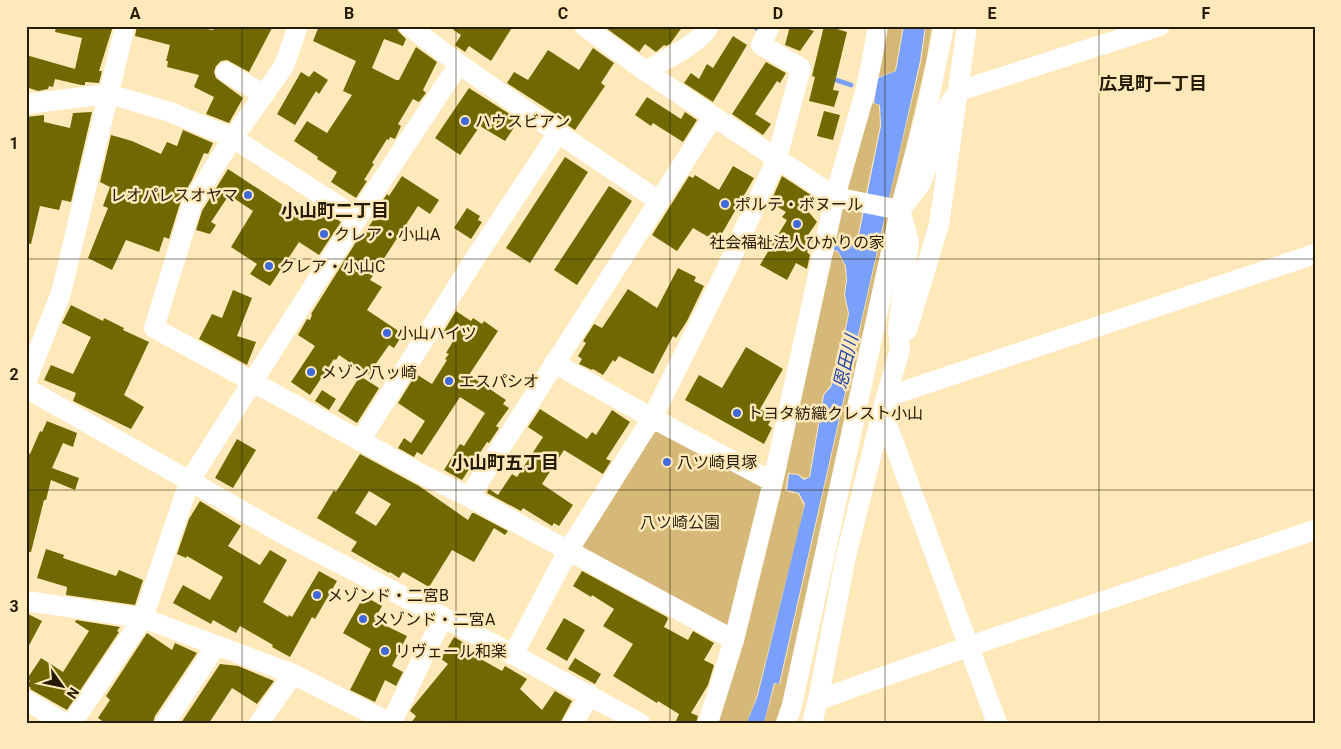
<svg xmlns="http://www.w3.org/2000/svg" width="1341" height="749" font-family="Roboto,'Noto Sans JP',sans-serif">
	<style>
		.green { fill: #d6b878 }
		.water { fill: #79a0fb }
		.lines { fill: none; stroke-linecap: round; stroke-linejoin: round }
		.stream { stroke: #79a0fb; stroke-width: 5 }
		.building { fill: #706901; fill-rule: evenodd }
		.minor { stroke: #fff; stroke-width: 20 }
		.grid { fill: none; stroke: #251a02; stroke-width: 1; stroke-opacity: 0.55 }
		.poi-dot { fill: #406adc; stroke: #ffe9ba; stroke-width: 2 }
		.labels { text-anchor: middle; stroke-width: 5; stroke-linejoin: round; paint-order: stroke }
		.poi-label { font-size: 16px; fill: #251a02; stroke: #ffe9ba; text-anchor: start }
		.park-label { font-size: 16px; fill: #312815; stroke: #ffe9ba }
		.neighbourhood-label { font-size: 18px; font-weight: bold; fill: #251a02; stroke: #ffe9ba }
		.water-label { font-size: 18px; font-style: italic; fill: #2244ab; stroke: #ffe9ba }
		.neatline { fill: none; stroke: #251a02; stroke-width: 2 }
		.grid-label { font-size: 16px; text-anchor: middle; font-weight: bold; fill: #251a02 }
	</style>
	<rect width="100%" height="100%" fill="#ffe9ba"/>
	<path class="green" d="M882 26H903L895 71 876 78 872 103 879 105 880 126 865 198 842 193Z
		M926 26H932L926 62 893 204 888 202 921 62Z
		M841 205 863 209 857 239 840 246 831 244Z
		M886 214 891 215 789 685 776 723H764L775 684H780Z
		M830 250 838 252 845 266 846 281 844 294 848 314 837 367 830 386 823 395 809 477 804 478 798 474 788 473 785 491 798 494 804 505 800 526 757 695 747 723H716Z
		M655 427 763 487 729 628 580 548Z"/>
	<path class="water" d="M904 26H925L920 61 779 684 774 683 764 723H747L758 695 805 504 799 493 787 490 789 474 798 475 804 480 810 477 824 395 831 387 838 367 849 314 845 294 847 280 846 266 838 251 830 249 831 245 841 247 858 240 881 126 880 105 874 103 878 78 896 71Z"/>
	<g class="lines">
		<path class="stream" d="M753 26 764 32
			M830 78 851 85"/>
	</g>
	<path class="building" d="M56 26H113L99 71H102L99 83 85 82V85H81L55 79 53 87 49 86 48 89 38 91 26 87V55L75 69 82 38 55 32Z
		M137 26H189L213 30 214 26H273L249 72 227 60 221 61 216 66 214 72 216 78 243 98 229 123 206 114 214 97 194 87 199 75 167 67 168 61H166L170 45 135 36Z
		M319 26H397L398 31 406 39 403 46 384 39 372 68 396 80H399L416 47 437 62 423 90 426 93 419 102 413 99 398 124 401 126 395 139 390 137 389 140 387 139 372 163 374 164 364 180 367 181 356 198 331 182 337 172 317 159 318 157 294 141 307 121 327 133 352 95 343 91 356 61 313 41Z
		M448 26H513L491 61 469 46 465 52 455 45 461 35Z
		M607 26H683L670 44 666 46 664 45 656 52 645 44 639 52 606 28Z
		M790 26H799L814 31 800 51 785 45Z
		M824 26H838L837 29 847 32 833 90 839 91 834 107 809 101 815 77 812 76Z
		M733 36 747 45 713 102 684 83 691 73 699 79 707 64 713 68Z
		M593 48 614 63 601 83 605 86 575 130 554 116 555 114 507 83 514 72 528 80 548 50 579 70Z
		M766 62 786 73 780 83 777 81 755 114 771 124 763 135 732 114Z
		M314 71 328 80 319 94 316 91 295 125 277 114 301 72 309 77Z
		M469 88 519 120 505 141 480 126 460 155 435 138Z
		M647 97 681 119 685 112 697 120 683 142 653 123 651 126 635 115Z
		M824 111 840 115 833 140 817 136Z
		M92 112 71 202 62 200 59 210 40 206 31 244 26 243V117L44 115V122L70 128 73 113Z
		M183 130 213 143 208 154 204 153 192 180 182 197 169 239 164 237 159 252 126 240 112 270 88 258 108 208 103 206 110 187 100 182 111 135 132 141 161 154 167 142 177 146Z
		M565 157 588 172 530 263 506 248Z
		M733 166 754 178 717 242 693 228 677 251 652 235 689 176 693 178 695 175 719 190Z
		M228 169 301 217 309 205 324 215 326 212 341 222 319 255 299 242 270 286 250 274 257 264 231 247 253 211 229 195 211 222 216 225 210 234 196 230 202 211Z
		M402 176 439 200 430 214 418 206 370 280 382 287 367 310 403 334 394 348 389 345 368 375 339 355 336 360 334 359 310 395 291 382 315 346 298 335 307 319 310 320 312 315 311 314 361 234 363 235 378 213 376 211 387 194 389 196Z
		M782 176 814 197 807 210 817 222 808 235 814 239 807 252 810 255 807 269 796 263 787 280 760 265 787 220 782 217 786 212 776 206 778 202 772 199Z
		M609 186 632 201 577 285 554 270Z
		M467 208 480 216 478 220 482 222 471 239 454 228Z
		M678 268 696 277 694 281 704 286 687 321 676 338 673 336 653 374 619 356 615 362 613 360 603 375 593 369 592 370 579 364 582 359 578 356 586 343 583 341 594 324 602 328 628 289 657 308Z
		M233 290 252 298 237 336 256 342 247 365 199 339 212 314 222 318Z
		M71 305 103 321 104 318 124 328 123 330 149 342 124 395 144 407 131 429 73 401 76 393 44 380 51 365 73 374 91 337 62 323Z
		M456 311 471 321 473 318 482 324 484 321 498 331 469 375 506 400 503 404 509 408 496 426 499 428 489 443 487 442 462 480 444 470 460 444 464 446 485 413 460 397 422 455 417 452 414 457 398 448 404 438 411 443 425 421 398 403 416 374 432 384 447 360 445 359 449 354 446 353 455 338 444 331Z
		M746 347 783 369 760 409 773 417 768 425 772 428 764 444 685 400 699 375 722 388Z
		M360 376 379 388 357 423 338 411Z
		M322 390 336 399 329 410 315 401Z
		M540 409 587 439 592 432 596 435 612 410 630 422 606 459 611 461 603 474 564 450 542 484 573 505 559 526 554 523 552 526 523 508 521 511 487 493 489 489 498 495 512 474 517 477 543 437 528 427Z
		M47 421 77 433 73 447 63 443 52 468 79 478 75 490 51 480 46 500H44L31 552H26V452L30 454 40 431 42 432Z
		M237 439 256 450 233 488 215 478Z
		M360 454 419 486 468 520 472 513H474L508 531 505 535 494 528 474 562 452 550 429 587 403 572 399 578 390 572 389 573 351 551 357 542 317 518 334 490 336 492ZM369 491 391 504 376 526 355 513Z
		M200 501 241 526 228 546 260 565 270 550 287 560 263 602 288 617 289 615 292 617 319 571 337 581 315 619 312 617 290 657 272 647 273 645 240 626 236 633 213 620 211 624 173 603 183 585 210 600 223 577 187 556 186 558 177 554 189 519Z
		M46 549 64 555 63 558 116 576 119 570 143 580 135 605 66 595 67 587 37 578Z
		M582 571 667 617 668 619 664 627 688 640 693 631 714 643 704 660 714 665 708 685 691 713 698 716 696 723H675L679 714 658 701 657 703 613 676 633 644 603 626 614 609 592 595 591 597 573 586Z
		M364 596 382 606 374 620 407 636 392 666 403 672 396 686 385 680 375 702 350 690 371 649 343 633Z
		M26 613 42 621 26 651Z
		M564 618 585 630 567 661 546 649Z
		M76 620 120 627 117 631 119 632 67 710 30 689 31 688 27 685 30 681 27 679 41 658 63 672 89 631 75 622Z
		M147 633 172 650 175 643 197 653 155 716 153 723H105L98 718 110 700 106 696Z
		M454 637 471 647 468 652 502 671 505 666 527 679 520 689 542 710 555 691 572 701 560 723H411L416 716 410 711 411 709 448 664 441 659Z
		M575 658 601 674 595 684 568 669Z
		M220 664 238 666 274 681 257 704 232 688 209 723H181Z"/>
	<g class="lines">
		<path class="minor" d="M298 26 284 66 233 138 193 201 154 328 425 476 469 497 734 640
			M409 26 459 64
			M584 26 645 71 835 197 900 210
			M645 71C662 62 701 43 709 26
			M226 72 264 95
			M26 104 109 94 170 112 233 138 357 218
			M1315 254 886 397 846 556 818 700 970 646 1315 530
			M907 330 939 225 967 26
			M554 363 652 418 773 482
			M26 382 61 293 125 26
			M26 388 283 534 443 617 640 723
			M360 441 472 263 558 133
			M469 497 713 117
			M26 601 143 618 190 480 357 218 459 64 558 133 659 201
			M513 655 568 551 652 418 725 272 777 158 801 68 761 45 770 26
			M26 700 64 723
			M72 723 143 618 293 674 390 723
			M165 723 216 646
			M259 723 293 674
			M391 723 443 617
			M573 723 590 695
			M708 723 734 640 773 482 835 197 865 92 872 60 878 26
			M786 723 792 705 900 210 927 108 944 26
			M812 723 818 700
			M997 723 888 427 886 397 900 350 898 329 909 242 900 210 921 183 949 104 959 91 1160 26"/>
	</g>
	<path class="grid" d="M242 26V723M456 26V723M670 26V723M885 26V723M1099 26V723M26 259H1315M26 490H1315"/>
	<g class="poi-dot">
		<circle cx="465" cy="121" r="5"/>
		<circle cx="248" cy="195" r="5"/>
		<circle cx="725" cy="204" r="5"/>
		<circle cx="797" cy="224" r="5"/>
		<circle cx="324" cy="234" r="5"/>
		<circle cx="269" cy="266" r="5"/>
		<circle cx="387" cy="333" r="5"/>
		<circle cx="311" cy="372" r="5"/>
		<circle cx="449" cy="381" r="5"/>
		<circle cx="737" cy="413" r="5"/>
		<circle cx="667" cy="462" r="5"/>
		<circle cx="317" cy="595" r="5"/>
		<circle cx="363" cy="619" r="5"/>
		<circle cx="385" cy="651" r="5"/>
	</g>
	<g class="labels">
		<g class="poi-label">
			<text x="475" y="127">ハウスビアン</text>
			<text x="238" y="201" text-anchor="end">レオパレスオヤマ</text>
			<text x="735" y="210">ポルテ・ボヌール</text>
			<text x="334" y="240">クレア・小山A</text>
			<text x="797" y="248" text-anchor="middle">社会福祉法人ひかりの家</text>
			<text x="279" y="272">クレア・小山C</text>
			<text x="397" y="339">小山ハイツ</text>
			<text x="321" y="378">メゾン八ッ崎</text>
			<text x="459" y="387">エスパシオ</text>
			<text x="747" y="419">トヨタ紡織クレスト小山</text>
			<text x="677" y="468">八ツ崎貝塚</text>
			<text x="327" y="601">メゾンド・二宮B</text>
			<text x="373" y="625">メゾンド・二宮A</text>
			<text x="395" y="657">リヴェール和楽</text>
		</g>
		<g class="park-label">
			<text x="680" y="528">八ツ崎公園</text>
		</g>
		<g class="neighbourhood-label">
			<text x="1153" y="90">広見町一丁目</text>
			<text x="335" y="217">小山町二丁目</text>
			<text x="505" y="469">小山町五丁目</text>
		</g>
		<g class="water-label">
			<text transform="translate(846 362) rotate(-77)" y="6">恩田川</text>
		</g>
	</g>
	<rect width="1341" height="749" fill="none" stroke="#ffe9ba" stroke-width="55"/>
	<g transform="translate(62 686) rotate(123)" stroke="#ffe9ba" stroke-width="4" paint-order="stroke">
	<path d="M0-4L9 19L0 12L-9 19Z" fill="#251a02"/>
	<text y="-8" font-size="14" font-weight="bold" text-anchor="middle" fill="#251a02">N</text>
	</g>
	<rect x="28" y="28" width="1286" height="694" class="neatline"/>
	<g class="grid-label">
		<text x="135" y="19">A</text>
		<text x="349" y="19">B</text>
		<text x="563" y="19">C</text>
		<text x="778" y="19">D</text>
		<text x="992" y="19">E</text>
		<text x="1206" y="19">F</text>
		<text x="14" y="149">1</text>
		<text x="14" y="380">2</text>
		<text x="14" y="612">3</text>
	</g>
</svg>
